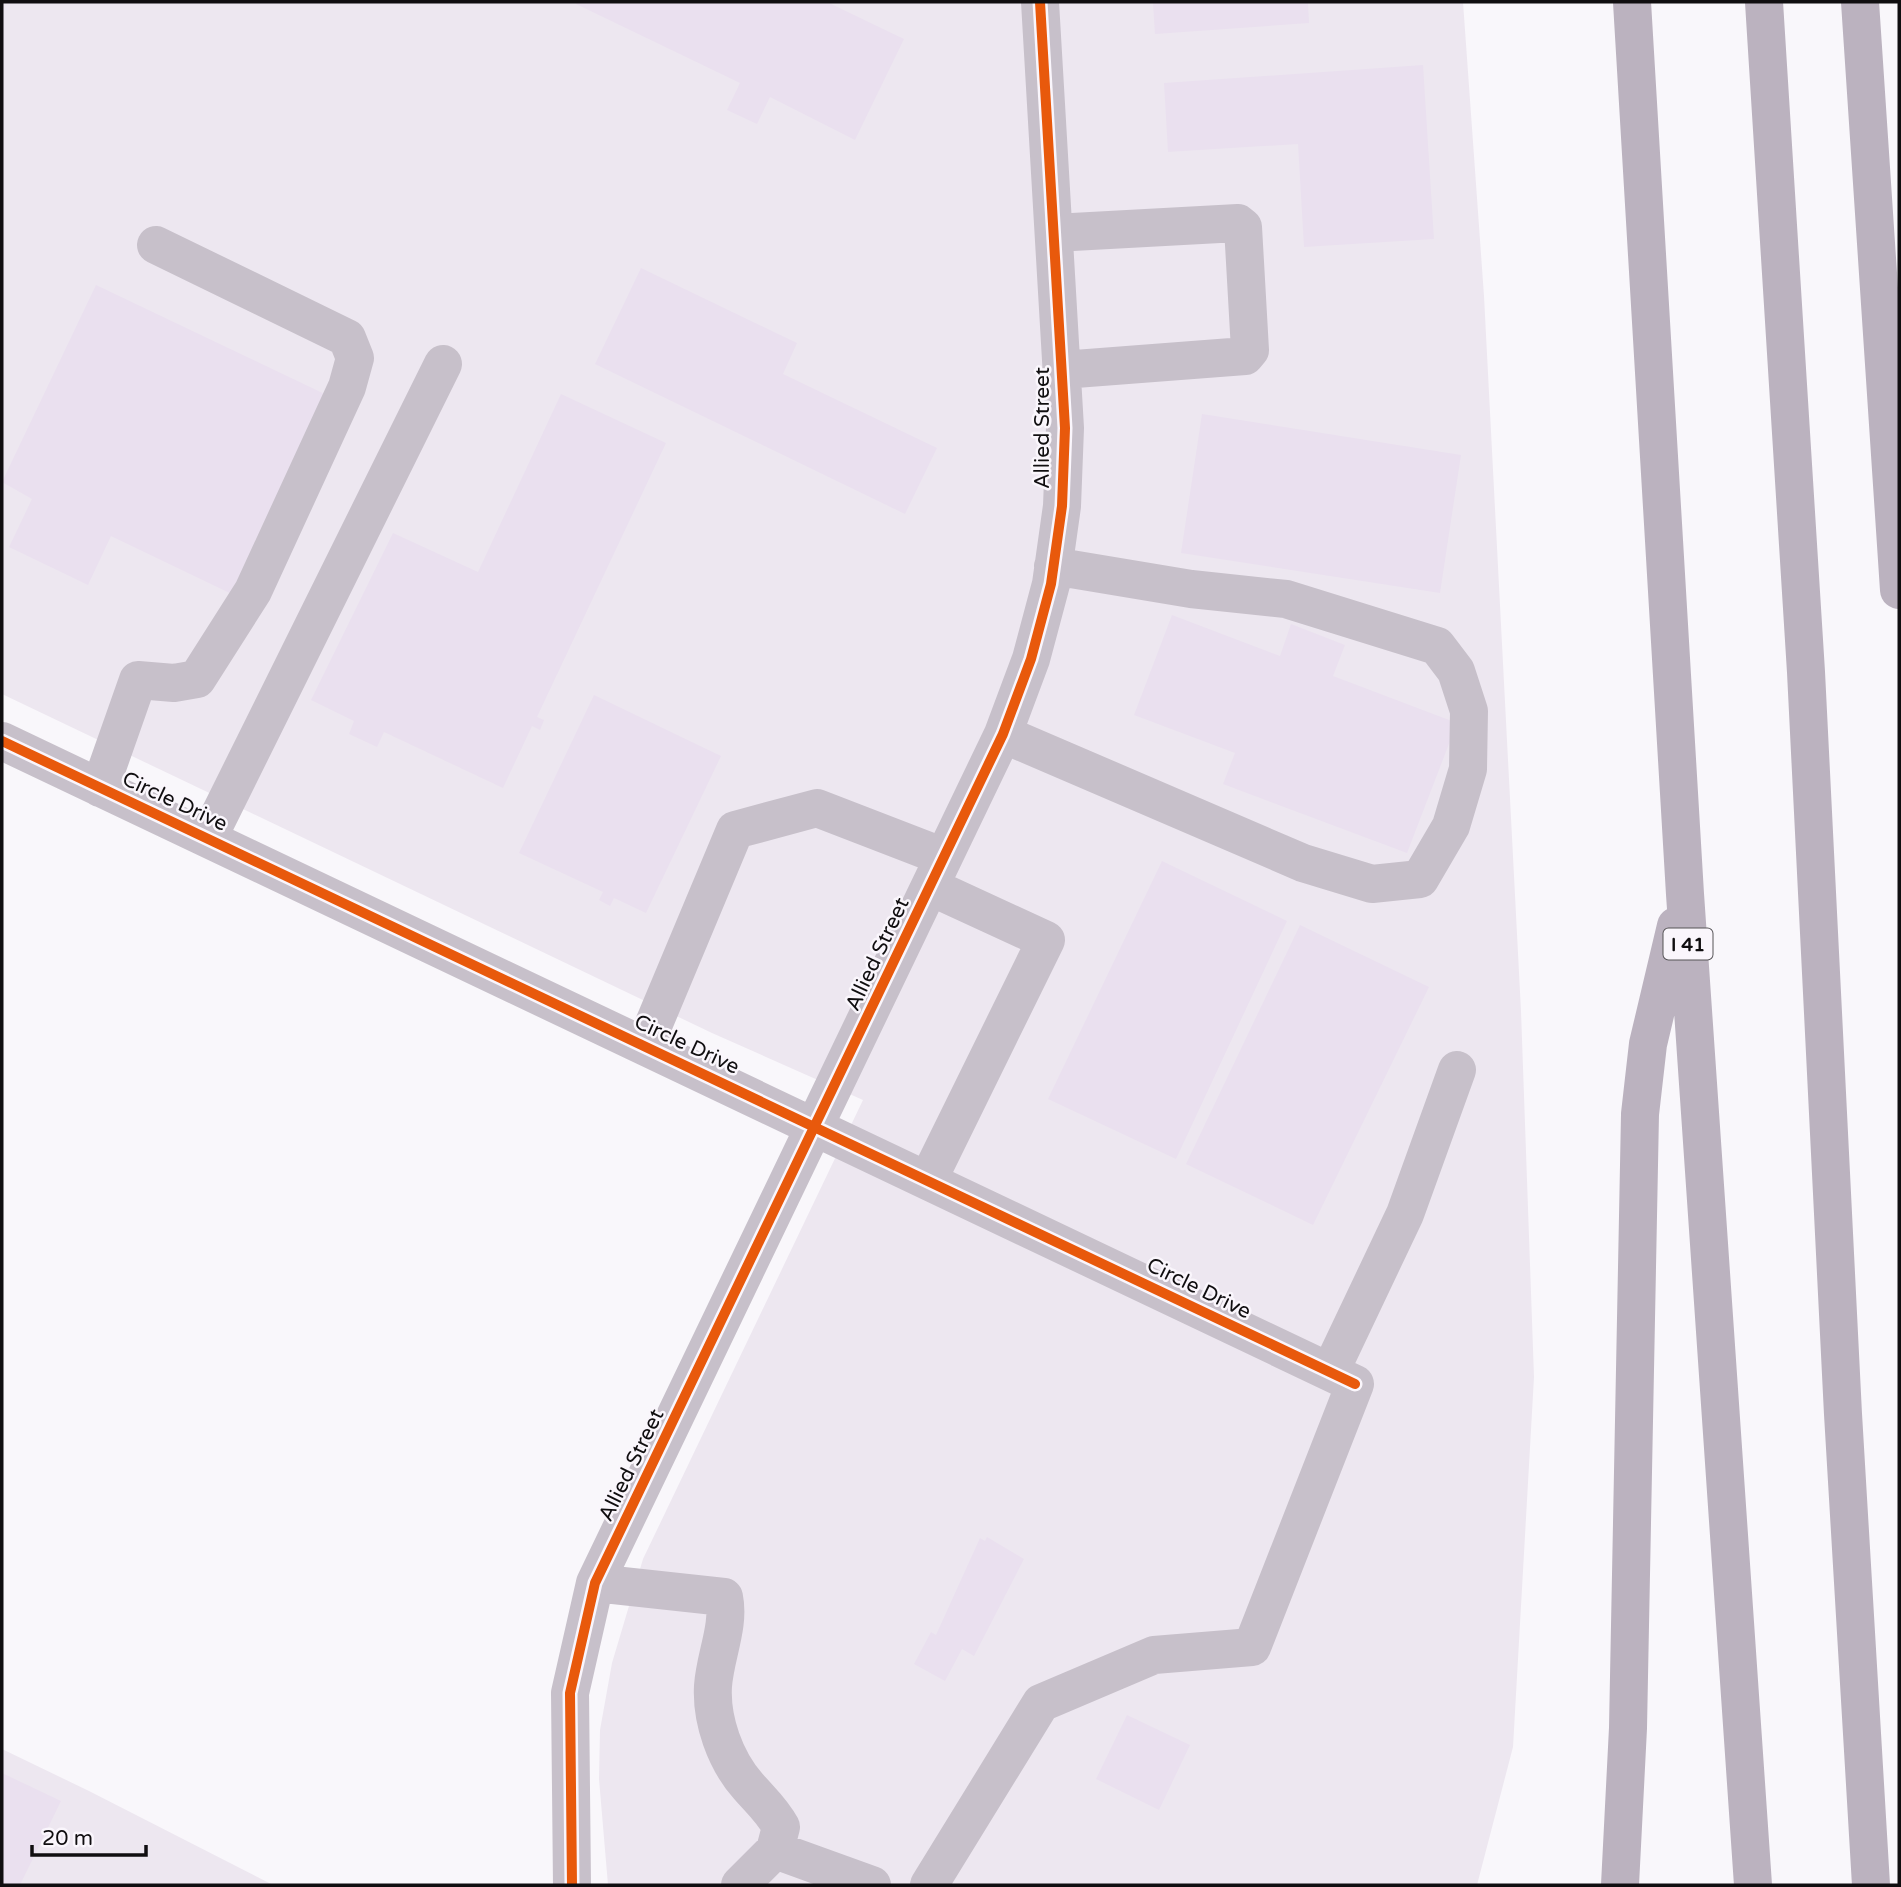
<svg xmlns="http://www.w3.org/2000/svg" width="1901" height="1887" font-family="'Varela Round',sans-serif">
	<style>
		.built { fill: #ede7f0 }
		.building { fill: #eae0ef }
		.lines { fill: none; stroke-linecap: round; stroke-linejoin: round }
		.minor { stroke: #c7c0ca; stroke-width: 38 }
		.highway { stroke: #bbb2bf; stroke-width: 38 }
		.cycleway-casing { stroke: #faf6fc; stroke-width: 15 }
		.cycleway { stroke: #e8590c; stroke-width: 10 }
		.labels { text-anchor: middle; stroke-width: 5; stroke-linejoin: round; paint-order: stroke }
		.shield { fill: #faf6fc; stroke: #565457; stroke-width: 2 }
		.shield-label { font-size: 19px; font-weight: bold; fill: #100e10 }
		.street-label { font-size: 21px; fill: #100e10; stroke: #faf6fc }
	</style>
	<rect width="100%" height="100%" fill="#f9f7fb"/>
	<path class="built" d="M2 2H1463L1484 296 1521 1011 1534 1377 1513 1747 1477 1885H608L599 1779 600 1730 612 1663 643 1559 863 1100 712 1033 2 694Z
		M2 1749 89 1791 273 1885H2Z"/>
	<path class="building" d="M577 2H827L904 39 855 140 770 97 757 124 727 110 740 83 576 4Z
		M1153 2H1308L1309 23 1155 34Z
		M1423 65 1434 239 1304 247 1298 144 1168 152 1164 83Z
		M641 268 797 343 783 374 937 448 905 514 595 364Z
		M96 285 331 397 236 596 111 536 88 585 9 547 32 499 2 482Z
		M561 394 666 443 537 717 544 720 540 730 532 726 503 788 384 732 377 747 349 734 354 721 311 700 393 533 478 572Z
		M1202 414 1461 455 1440 593 1181 553Z
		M1172 615 1280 656 1291 624 1345 645 1333 676 1457 723 1407 853 1223 784 1235 753 1134 715Z
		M594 695 721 756 646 913 614 898 610 906 599 900 603 892 519 853Z
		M1162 861 1287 921 1176 1159 1048 1099Z
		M1300 925 1429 987 1313 1225 1186 1164Z
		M987 1537 1024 1559 974 1656 962 1649 945 1681 914 1664 931 1632 936 1635 980 1538 985 1541Z
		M1127 1715 1190 1745 1159 1810 1096 1779Z
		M2 1773 61 1801 20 1885H2Z"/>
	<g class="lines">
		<path class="minor" d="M1054 233 1238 223 1243 227 1250 350 1245 356 1062 370
			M1003 734 1303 863 1372 884 1420 879 1451 826 1468 769 1469 711 1456 671 1437 646 1286 599 1191 589 1053 566
			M2 741 1355 1384 1252 1647 1154 1655 1041 1703 929 1885
			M100 788 138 680 174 683 197 679 253 591 347 387 355 358 347 338 156 245
			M208 838 443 364
			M645 1045 735 830 817 808 944 857
			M928 1180 1046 940 931 887
			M1330 1372 1405 1214 1457 1070
			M595 1583 724 1597C730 1626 715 1656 713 1686 711 1720 725 1760 748 1786 760 1800 772 1810 781 1827L775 1850 740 1885
			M775 1850 872 1885
			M572 1885 570 1693 595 1583 1003 734 1031 659 1051 584 1062 506 1065 428 1040 2"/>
		<path class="highway" d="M1632 2 1685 894 1753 1885
			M1764 2 1806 672 1843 1414 1871 1885
			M1860 2 1899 590
			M1620 1885 1628 1728 1640 1114 1648 1044 1676 926"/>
		<g class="cycleway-casing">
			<path id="cycleway" d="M2 741 1355 1384
				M572 1885 570 1693 595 1583 1003 734 1031 659 1051 584 1062 506 1065 428 1040 2"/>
		</g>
		<use href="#cycleway" class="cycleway"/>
	</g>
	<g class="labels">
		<rect class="shield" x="1663.5" y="928.5" width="49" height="31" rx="5"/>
		<g class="shield-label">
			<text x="1688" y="951">I 41</text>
		</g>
		<g class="street-label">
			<text transform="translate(1042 428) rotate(-90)" y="7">Allied Street</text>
			<text transform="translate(175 801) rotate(25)" y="7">Circle Drive</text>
			<text transform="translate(877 954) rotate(-65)" y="7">Allied Street</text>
			<text transform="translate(687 1044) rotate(25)" y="7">Circle Drive</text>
			<text transform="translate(1199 1288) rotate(26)" y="7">Circle Drive</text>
			<text transform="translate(631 1465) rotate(-64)" y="7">Allied Street</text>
		</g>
	</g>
	<rect width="1901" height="1887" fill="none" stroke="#100e10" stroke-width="7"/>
	<path d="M32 1845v10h114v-10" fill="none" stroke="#100e10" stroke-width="3.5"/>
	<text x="42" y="1845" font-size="21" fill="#100e10" stroke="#faf6fc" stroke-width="5" paint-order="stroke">20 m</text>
</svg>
